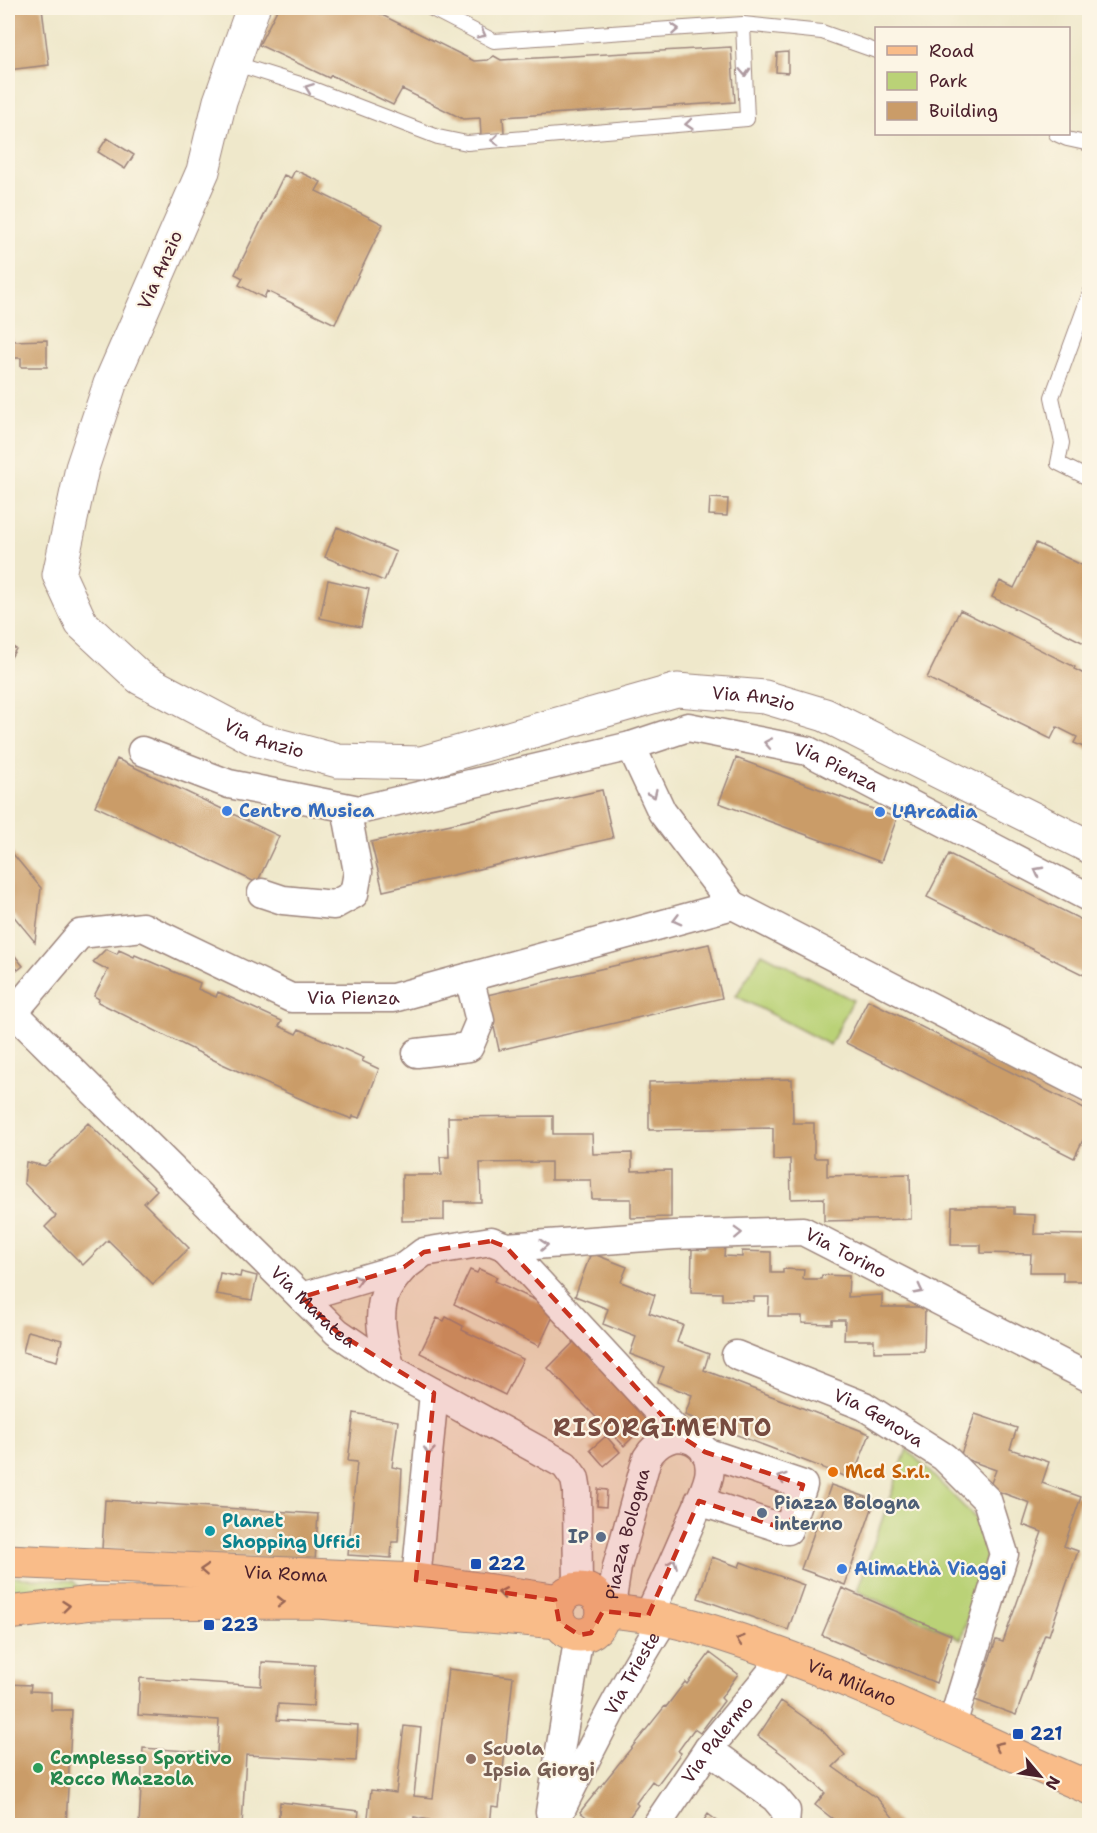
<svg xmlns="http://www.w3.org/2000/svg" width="1097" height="1833" font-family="'Shantell Sans',sans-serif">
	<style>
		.green { fill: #bad277; stroke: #827851; stroke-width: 1.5 }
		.building { fill: #ca9c68 }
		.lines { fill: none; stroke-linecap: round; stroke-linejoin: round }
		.service-casing { stroke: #9c847b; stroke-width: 16 }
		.minor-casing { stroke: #9c847b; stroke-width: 31 }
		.tertiary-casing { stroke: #9c847b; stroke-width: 35 }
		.primary-casing { stroke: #9c847b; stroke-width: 35 }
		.service { stroke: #fff; stroke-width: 14 }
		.minor { stroke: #fff; stroke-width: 28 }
		.tertiary { stroke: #fff; stroke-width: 33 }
		.primary { stroke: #f9bc89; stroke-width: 33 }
		.oneway { stroke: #ae9aa0 }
		.oneway2 { stroke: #965 }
		.marked { fill: #c8321e; fill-opacity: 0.2; stroke: #c8321e; stroke-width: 4.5; stroke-dasharray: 12 8; stroke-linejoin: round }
		.shop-dot { fill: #3f7fe0; stroke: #fcf5e5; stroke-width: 2 }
		.food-dot { fill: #e8710a; stroke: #fcf5e5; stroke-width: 2 }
		.service-dot { fill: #5c6f8a; stroke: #fcf5e5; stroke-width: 2 }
		.culture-dot { fill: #0f9aa8; stroke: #fcf5e5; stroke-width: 2 }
		.transit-dot { fill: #1a4fb4; stroke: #fcf5e5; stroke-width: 2 }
		.education-dot { fill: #8d6e63; stroke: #fcf5e5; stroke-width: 2 }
		.leisure-dot { fill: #2e9e5b; stroke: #fcf5e5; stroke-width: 2 }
		.labels { text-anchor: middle; stroke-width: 4.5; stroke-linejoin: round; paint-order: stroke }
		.street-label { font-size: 18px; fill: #4a1f2b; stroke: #fcf5e5 }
		.shop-label { font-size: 18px; font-weight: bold; fill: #366cbe; stroke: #fcf5e5; text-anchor: start }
		.food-label { font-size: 18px; font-weight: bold; fill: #c56008; stroke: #fcf5e5; text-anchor: start }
		.service-label { font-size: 18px; font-weight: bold; fill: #4e5e75; stroke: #fcf5e5; text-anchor: start }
		.culture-label { font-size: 18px; font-weight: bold; fill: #0d838f; stroke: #fcf5e5; text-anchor: start }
		.transit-label { font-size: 18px; font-weight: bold; fill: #164399; stroke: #fcf5e5; text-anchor: start }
		.education-label { font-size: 18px; font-weight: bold; fill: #785e54; stroke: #fcf5e5; text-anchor: start }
		.leisure-label { font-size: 18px; font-weight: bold; fill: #27864d; stroke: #fcf5e5; text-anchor: start }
		.district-label { font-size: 24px; font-weight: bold; letter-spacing: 1.5px; fill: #774b40; stroke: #fcf5e5 }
	</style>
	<rect width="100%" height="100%" fill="#fcf5e5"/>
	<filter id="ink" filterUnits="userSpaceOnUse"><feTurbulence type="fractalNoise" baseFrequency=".0167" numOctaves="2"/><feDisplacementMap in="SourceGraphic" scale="12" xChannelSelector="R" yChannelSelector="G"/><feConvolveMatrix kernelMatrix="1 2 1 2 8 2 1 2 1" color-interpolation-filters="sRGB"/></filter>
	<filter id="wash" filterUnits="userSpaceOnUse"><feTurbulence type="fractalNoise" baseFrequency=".008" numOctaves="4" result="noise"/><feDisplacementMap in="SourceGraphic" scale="24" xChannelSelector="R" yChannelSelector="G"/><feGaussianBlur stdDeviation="1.35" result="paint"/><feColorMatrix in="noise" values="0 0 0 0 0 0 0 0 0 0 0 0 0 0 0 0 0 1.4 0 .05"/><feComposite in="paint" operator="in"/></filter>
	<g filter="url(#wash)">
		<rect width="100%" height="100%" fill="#efe8cb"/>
		<path class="green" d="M762 953 853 1000 830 1045 736 996Z
			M907 1449 993 1536 961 1639 857 1591Z
			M11 1577 73 1581 78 1586 76 1591 13 1596Z"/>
		<g id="blocks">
			<path class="building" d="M8 8H42L49 65 8 70Z
				M278 8H368L474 61 488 60 494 56 501 60 731 47 735 102 503 117 504 133 481 135 480 118 463 119 402 89 393 105 331 75 329 78 259 45Z
				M788 52V73L776 72 777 53Z
				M107 138 134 155 125 169 98 152Z
				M295 170 321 182 316 191 383 224 335 324 267 291 264 298 239 285 243 278 235 274 284 175 291 178Z
				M8 337H12V341L47 340V367H21V358H8Z
				M710 498 728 499 727 516 709 515Z
				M337 527 396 552 384 581 325 557Z
				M1036 543 1090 569V646L992 597 1000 581 1014 588Z
				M328 580 369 589 361 627 320 618Z
				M960 610 1075 667 1074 669 1090 677V750L1074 743 1077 737 1057 727 1051 739 927 678Z
				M8 644 16 649 8 662Z
				M736 758 897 818 881 862 719 803Z
				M117 759 279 836 257 883 95 806Z
				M602 790 613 838 383 891 371 842Z
				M8 848 41 888 35 942 12 914 8 918Z
				M949 854 1090 924V978L927 897Z
				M709 944 722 998 499 1050 487 995Z
				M8 947 23 966 18 970 8 958Z
				M106 949 117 954 119 950 134 957 135 955 200 983 198 989 216 997 218 992 282 1021 279 1026 296 1034 299 1029 364 1058 362 1061 379 1069 360 1118 353 1116 352 1119 310 1103 220 1063 98 1002 99 999 94 996 108 970 93 962Z
				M868 1000 1090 1112V1126L1074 1158 846 1043Z
				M792 1079 793 1123H814V1158H827V1176L910 1174 911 1219 824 1221V1198L791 1199 790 1159 773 1160V1128L649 1130V1082Z
				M553 1116V1134H592L593 1154 632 1153V1171L671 1170V1217L631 1218V1199H592L591 1180H551V1162L480 1163 481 1202H444V1220L402 1221V1175H441L440 1157H449L448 1117Z
				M88 1123 157 1190 144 1203 189 1248 153 1284 108 1240 83 1265 45 1227 56 1216 24 1183 26 1162 45 1166Z
				M952 1207H1014V1214L1035 1215 1034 1234 1090 1235V1281H1063V1272H1030L1031 1254 981 1253V1245H951Z
				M706 1245H725L724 1256 742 1257V1251L771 1252V1273H783V1269L804 1270 803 1279H821L822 1275 849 1276 848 1297 882 1295V1307H925L924 1351 874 1352V1340H844L845 1320H832V1324L802 1323V1316H768L769 1297H754V1301L722 1300V1293L691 1292 692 1249 706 1250Z
				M591 1253 627 1267 621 1282 655 1295 649 1313 683 1325 677 1342 709 1354 704 1370 870 1434 852 1479 685 1415 692 1395 658 1382 664 1367 630 1354 636 1337 603 1324 608 1309 575 1296Z
				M479 1269 497 1277 495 1281 556 1310 539 1346 454 1304 470 1270 477 1273Z
				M241 1272 257 1276 252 1300 216 1294 220 1273 240 1277Z
				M446 1317 463 1326 462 1330 523 1359 505 1395 420 1353 437 1318 444 1321Z
				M28 1331 62 1340 57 1361 23 1352Z
				M576 1340 652 1418 624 1446 548 1368Z
				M354 1413 398 1421 392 1467 402 1469 398 1542H392L391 1558 348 1555 357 1462 348 1461Z
				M975 1414 1017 1428 1010 1449 1049 1462 1042 1483 1081 1497 1064 1546 1078 1551 1049 1635 1045 1634 1016 1715 975 1700 996 1640 1003 1642 1042 1532 1023 1525 1030 1503 989 1488 996 1470 960 1457Z
				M606 1436 620 1452 604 1466 590 1450Z
				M831 1485 875 1500 845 1585 801 1569Z
				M598 1489 607 1490 606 1507 597 1506Z
				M105 1500 318 1514 315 1562 102 1549Z
				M712 1557 739 1567 741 1562 804 1585 788 1630 698 1598Z
				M842 1588 951 1635 936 1683 822 1635Z
				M710 1653 738 1674 721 1698 724 1701 700 1733 694 1729 678 1751 681 1753 657 1785 652 1781 636 1803 638 1805 623 1826H598L580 1812 665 1706 666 1707 685 1682 687 1684Z
				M262 1662 315 1665 313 1706 278 1704 277 1720 358 1725 356 1761 246 1755 242 1826H139L143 1748 217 1753 219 1720 138 1715 140 1678 261 1686Z
				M448 1669 513 1677 499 1807 492 1806 490 1826H430V1820L414 1817 413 1826H367L371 1790 396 1793 404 1726 421 1728 414 1796 433 1798Z
				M8 1684 31 1685 30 1691 51 1692V1710H72L66 1826H8Z
				M781 1701 821 1729 845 1755 833 1767 878 1799 900 1826H842L815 1805 825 1793 790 1760 758 1736Z
				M280 1802 359 1811 357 1826H278Z
				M708 1814 724 1826H700Z"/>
		</g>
	</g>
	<g filter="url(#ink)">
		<use href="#blocks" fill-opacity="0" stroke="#9c847b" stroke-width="1.5"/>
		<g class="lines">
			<g class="service-casing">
				<path id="service" d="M430 8 494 41 743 24 822 32 876 51
					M233 63 300 84 438 137 467 143 747 119 743 24
					M1056 134 1067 139 1090 144
					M1090 293 1052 397 1062 443 1058 463 1090 479"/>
			</g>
			<g class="minor-casing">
				<g id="minor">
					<path d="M142 751 229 784 359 810 631 746"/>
					<path d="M262 893 283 900 334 905 354 894 358 872 346 808"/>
					<path d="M733 905 1090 1089"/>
					<path id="s1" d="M8 1007 337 1332 391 1369 565 1465 575 1479 577 1491 578 1589"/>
					<path id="s2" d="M13 1013 80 934 143 927 291 998H393L733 905 662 812 631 746 688 727 808 751 1090 898"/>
					<path d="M417 1053 469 1047 480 1021 469 977"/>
					<path d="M506 1247 682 1437"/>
					<path id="s3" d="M302 1297 404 1267 424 1252 491 1241 506 1247 674 1235 803 1231 1090 1378"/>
					<path id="s4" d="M736 1355 864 1406 944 1457 987 1500 1004 1554 952 1725"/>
					<path d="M391 1369C384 1345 375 1314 387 1290 391 1282 398 1274 404 1267"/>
					<path d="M699 1501 788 1530 803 1485 705 1452"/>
					<path d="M416 1580 434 1393"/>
					<path id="s5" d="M610 1612 617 1567 647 1458C669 1421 716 1438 709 1476 706 1490 698 1505 692 1519 678 1552 664 1584 648 1616"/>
					<path d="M708 1749 775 1798 786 1811 785 1826"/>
					<path d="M550 1812 579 1635"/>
					<path id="s6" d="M553 1826C587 1755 623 1684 665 1618"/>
					<path id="s7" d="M656 1826 708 1749 770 1674 780 1654"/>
				</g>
			</g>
			<g class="tertiary-casing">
				<g id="tertiary">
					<path id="s8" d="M253 8 220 101 203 171 110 384 82 468 59 575 81 623 140 678 255 739 338 761 421 763 677 690 765 697 825 715 1090 847"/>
				</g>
			</g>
			<g class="primary-casing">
				<g id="primary">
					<path id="s9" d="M8 1561 416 1580 560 1601"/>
					<circle cx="580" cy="1612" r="23"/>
					<path id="s10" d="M603 1611C658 1613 711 1630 762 1648 875 1687 980 1742 1090 1788"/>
					<path d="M8 1613 92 1603 318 1602 559 1622"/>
				</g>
			</g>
			<use href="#service" class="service"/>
			<use href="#minor" class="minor"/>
			<use href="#tertiary" class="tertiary"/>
			<use href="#primary" class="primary"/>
		</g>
		<defs><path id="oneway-chevron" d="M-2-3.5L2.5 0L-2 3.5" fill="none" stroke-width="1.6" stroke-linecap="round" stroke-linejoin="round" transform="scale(1.5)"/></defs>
		<g class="oneway">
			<use href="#oneway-chevron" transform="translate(675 29) rotate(-4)"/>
			<use href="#oneway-chevron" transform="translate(482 34) rotate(27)"/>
			<use href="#oneway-chevron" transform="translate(745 72) rotate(87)"/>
			<use href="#oneway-chevron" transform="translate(309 88) rotate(-159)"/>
			<use href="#oneway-chevron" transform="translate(689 124) rotate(175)"/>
			<use href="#oneway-chevron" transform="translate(495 140) rotate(175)"/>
			<use href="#oneway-chevron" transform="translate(768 743) rotate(-169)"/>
			<use href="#oneway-chevron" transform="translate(653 794) rotate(65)"/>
			<use href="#oneway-chevron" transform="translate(1038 871) rotate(-152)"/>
			<use href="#oneway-chevron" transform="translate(677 920) rotate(165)"/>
			<use href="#oneway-chevron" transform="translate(738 1233) rotate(-2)"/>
			<use href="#oneway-chevron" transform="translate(544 1245) rotate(-4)"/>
			<use href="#oneway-chevron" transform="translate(358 1280) rotate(-16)"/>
			<use href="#oneway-chevron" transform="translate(919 1290) rotate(27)"/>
			<use href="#oneway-chevron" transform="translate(429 1451) rotate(96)"/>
			<use href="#oneway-chevron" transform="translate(782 1478) rotate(-162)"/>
			<use href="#oneway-chevron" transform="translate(673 1563) rotate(-67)"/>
		</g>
		<g class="oneway2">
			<use href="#oneway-chevron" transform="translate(204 1570) rotate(-177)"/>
			<use href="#oneway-chevron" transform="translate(502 1593) rotate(-171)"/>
			<use href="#oneway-chevron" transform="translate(281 1602)"/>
			<use href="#oneway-chevron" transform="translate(66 1606) rotate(-6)"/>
			<use href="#oneway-chevron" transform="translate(740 1640) rotate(-162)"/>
			<use href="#oneway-chevron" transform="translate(998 1746) rotate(-155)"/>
		</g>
	</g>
	<path class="marked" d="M491 1241 506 1247 682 1437 705 1452 803 1485 788 1530 699 1501 648 1616 603 1611 591 1633 579 1635 559 1622 555 1600 416 1580 434 1393 337 1332 302 1297 404 1267 424 1252Z"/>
	<g class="shop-dot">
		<circle cx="227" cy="811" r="6"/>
		<circle cx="880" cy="812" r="6"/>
		<circle cx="842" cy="1569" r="6"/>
	</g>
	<circle class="food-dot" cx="833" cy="1472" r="6"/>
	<g class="service-dot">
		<circle cx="762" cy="1513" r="6"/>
		<circle cx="601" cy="1537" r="6"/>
	</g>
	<circle class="culture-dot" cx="210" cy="1531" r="6"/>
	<g class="transit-dot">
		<rect x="470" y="1558" width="12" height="12" rx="3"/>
		<rect x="203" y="1619" width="12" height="12" rx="3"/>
		<rect x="1012" y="1728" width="12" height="12" rx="3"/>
	</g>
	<circle class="education-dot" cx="471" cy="1759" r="6"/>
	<circle class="leisure-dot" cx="38" cy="1768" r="6"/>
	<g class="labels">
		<g class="street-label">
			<text transform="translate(160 270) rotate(-66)" y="6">Via Anzio</text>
			<text dy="6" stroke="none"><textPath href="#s8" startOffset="1377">Via Anzio</textPath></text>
			<text dy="6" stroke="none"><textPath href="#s8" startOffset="873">Via Anzio</textPath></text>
			<text dy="6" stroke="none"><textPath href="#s2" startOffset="1190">Via Pienza</textPath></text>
			<text dy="6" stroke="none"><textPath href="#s2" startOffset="393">Via Pienza</textPath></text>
			<text dy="6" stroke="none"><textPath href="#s3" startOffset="561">Via Torino</textPath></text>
			<text dy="6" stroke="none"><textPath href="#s1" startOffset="428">Via Maratea</textPath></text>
			<text dy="6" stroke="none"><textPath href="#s4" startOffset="156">Via Genova</textPath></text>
			<text dy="6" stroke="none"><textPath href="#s5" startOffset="80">Piazza Bologna</textPath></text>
			<text dy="6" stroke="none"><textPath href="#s9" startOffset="278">Via Roma</textPath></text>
			<text dy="6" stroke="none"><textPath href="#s6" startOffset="172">Via Trieste</textPath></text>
			<text dy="6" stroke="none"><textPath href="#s10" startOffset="260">Via Milano</textPath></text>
			<text dy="6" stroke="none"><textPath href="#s7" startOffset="106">Via Palermo</textPath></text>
		</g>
		<g class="shop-label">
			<text x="239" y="817">Centro Musica</text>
			<text x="892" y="818">L'Arcadia</text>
			<text x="854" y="1575">Alimathà Viaggi</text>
		</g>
		<g class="food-label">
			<text x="845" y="1478">Mcd S.r.l.</text>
		</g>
		<g class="service-label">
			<text x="774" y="1509">Piazza Bologna<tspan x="774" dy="21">interno</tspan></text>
			<text x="589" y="1543" text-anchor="end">IP</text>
		</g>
		<g class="culture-label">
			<text x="222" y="1527">Planet<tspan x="222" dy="21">Shopping Uffici</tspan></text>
		</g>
		<g class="transit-label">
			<text x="488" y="1570">222</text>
			<text x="221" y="1631">223</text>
			<text x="1030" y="1740">221</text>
		</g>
		<g class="education-label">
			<text x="483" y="1755">Scuola<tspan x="483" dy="21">Ipsia Giorgi</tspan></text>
		</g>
		<g class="leisure-label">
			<text x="50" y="1764">Complesso Sportivo<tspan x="50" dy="21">Rocco Mazzola</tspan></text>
		</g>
		<g class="district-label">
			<text x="663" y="1436">RISORGIMENTO</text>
		</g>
	</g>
	<rect width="1097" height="1833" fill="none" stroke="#fcf5e5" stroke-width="30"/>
	<rect x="875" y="27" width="195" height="108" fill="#fcf5e5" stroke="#b59f9b" stroke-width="1.5"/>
	<rect x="887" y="46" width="30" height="9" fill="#f9bc89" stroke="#b59f9b" stroke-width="1.5"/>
	<text x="929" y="57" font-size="18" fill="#4a1f2b">Road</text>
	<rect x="887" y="72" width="30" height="18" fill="#bad277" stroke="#b59f9b" stroke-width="1.5"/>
	<text x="929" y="87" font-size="18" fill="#4a1f2b">Park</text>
	<rect x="887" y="102" width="30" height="18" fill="#ca9c68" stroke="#b59f9b" stroke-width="1.5"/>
	<text x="929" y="117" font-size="18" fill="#4a1f2b">Building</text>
	<g transform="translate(1040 1776) rotate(119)" stroke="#fcf5e5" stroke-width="4.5" paint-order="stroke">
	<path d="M0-4.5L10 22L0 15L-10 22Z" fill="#4a1f2b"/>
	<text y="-9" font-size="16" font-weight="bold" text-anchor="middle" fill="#4a1f2b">N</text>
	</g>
</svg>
